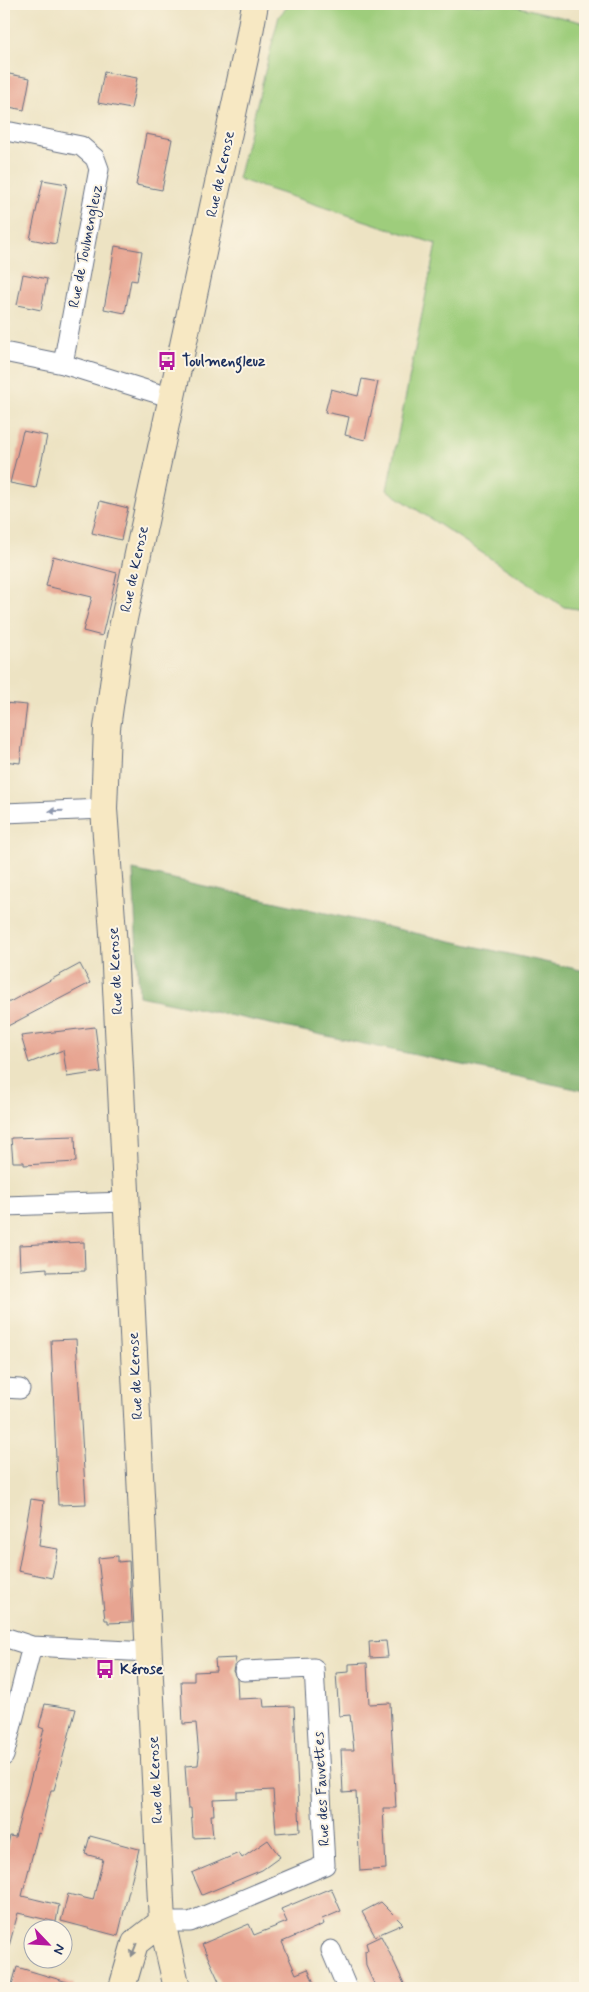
<svg xmlns="http://www.w3.org/2000/svg" width="589" height="1992" font-family="Mynerve,sans-serif">
	<style>
		.green { fill: #9ecd7b; stroke: #5c7e6c }
		.forest { fill: #7eb06b; stroke: #4c7064 }
		.building { fill: #e7a491 }
		.lines { fill: none; stroke-linecap: round; stroke-linejoin: round }
		.minor-casing { stroke: #646e81; stroke-width: 21 }
		.secondary-casing { stroke: #646e81; stroke-width: 28 }
		.minor { stroke: #fff; stroke-width: 19 }
		.secondary { stroke: #f7e8c3; stroke-width: 26 }
		.oneway { fill: #8d97ae }
		.oneway2 { fill: #898c90 }
		.labels { text-anchor: middle; stroke-width: 4; stroke-linejoin: round; paint-order: stroke }
		.street-label { font-size: 15px; fill: #1b2f5e; stroke: #fcf5e5 }
		.poi-label { font-size: 15px; font-weight: bold; fill: #1b2f5e; stroke: #fcf5e5; text-anchor: start }
	</style>
	<rect width="100%" height="100%" fill="#fcf5e5"/>
	<filter id="ink" filterUnits="userSpaceOnUse"><feTurbulence type="fractalNoise" baseFrequency=".02" numOctaves="2"/><feDisplacementMap in="SourceGraphic" scale="10" xChannelSelector="R" yChannelSelector="G"/><feConvolveMatrix kernelMatrix="1 2 1 2 8 2 1 2 1" color-interpolation-filters="sRGB"/></filter>
	<filter id="wash" filterUnits="userSpaceOnUse"><feTurbulence type="fractalNoise" baseFrequency=".0096" numOctaves="4" result="noise"/><feDisplacementMap in="SourceGraphic" scale="20" xChannelSelector="R" yChannelSelector="G"/><feGaussianBlur stdDeviation="1.12" result="paint"/><feColorMatrix in="noise" values="0 0 0 0 0 0 0 0 0 0 0 0 0 0 0 0 0 1.4 0 .05"/><feComposite in="paint" operator="in"/></filter>
	<g filter="url(#wash)">
		<rect width="100%" height="100%" fill="#ede3c3"/>
		<path class="green" d="M290 4H507L585 23V610L564 607 387 490 436 244 238 179 279 16Z"/>
		<path class="forest" d="M133 870 585 971V1091L139 996Z"/>
		<g id="blocks">
			<path class="building" d="M104 72 137 78 131 109 98 103Z
				M4 73 30 78 24 110 4 106Z
				M146 134 172 139 162 190 136 185Z
				M43 180 67 184 56 244 30 239Z
				M115 246 142 251 137 281 131 280 125 313 104 309Z
				M23 274 47 279 41 310 17 305Z
				M362 379 378 382 365 440 345 435 349 417 325 412 331 389 358 396Z
				M23 431 47 436 36 488 10 483Z
				M100 501 128 508 121 540 92 533Z
				M53 556 117 573 102 636 83 631 92 597 46 586Z
				M4 703 27 705 20 763 4 761Z
				M80 964 90 983 4 1028V1005Z
				M95 1027 101 1072 67 1077 63 1050 29 1063 21 1036Z
				M75 1136 76 1162 24 1165V1162H13L11 1138Z
				M84 1242 85 1271 47 1272V1268L20 1270 19 1245Z
				M76 1339 86 1504 58 1505 51 1340Z
				M31 1499 44 1501 39 1546 58 1549 52 1578 18 1571Z
				M118 1556V1562L129 1561 132 1622 108 1623V1620H105L98 1558Z
				M386 1641 388 1657 370 1658 369 1642Z
				M236 1658 233 1671 237 1679 238 1699 263 1698 264 1707 294 1706 300 1831 276 1833 273 1790 237 1792V1798L213 1799 214 1815H211L213 1837 193 1838 191 1808H188L185 1766 198 1765 199 1756 196 1723 183 1724 181 1681H194V1672L216 1671 215 1659Z
				M367 1663 369 1704 390 1703 396 1808H383L386 1869 360 1871 356 1792 343 1793 341 1750H354L350 1715 339 1716 336 1673 349 1672V1664Z
				M45 1704 76 1709 54 1790H51L40 1834 38 1833 22 1896 59 1905 56 1922 18 1913 9 1946 4 1945V1860L10 1836 15 1837 44 1729 39 1727Z
				M90 1836 139 1849 118 1936 61 1921 68 1894 93 1900 103 1859 85 1854Z
				M268 1840 280 1857 262 1870 202 1895 192 1873 239 1853 242 1858Z
				M331 1888 341 1911 322 1919 324 1924 282 1942 296 1974 308 1969 316 1988H222L202 1944 249 1924 254 1935 287 1922 281 1909Z
				M381 1902 403 1924 375 1936 362 1912Z
				M381 1936 395 1964 406 1988H376L370 1975 366 1966 365 1951 368 1950 366 1943Z
				M17 1967 74 1984 73 1988H11Z"/>
		</g>
	</g>
	<g filter="url(#ink)">
		<use href="#blocks" fill-opacity="0" stroke="#646e81" stroke-width="1"/>
		<g class="lines">
			<g class="minor-casing">
				<path id="minor" d="M11 132 81 146 95 158 99 169 63 364
					M4 352 63 364 172 398
					M4 813 104 809
					M4 1206 126 1202
					M4 1388 20 1389
					M4 1637 32 1646 148 1652
					M4 1756 32 1646
					M162 1922H190L325 1865 314 1668 244 1671
					M331 1950 347 1988"/>
			</g>
			<g class="secondary-casing">
				<path id="secondary" d="M122 1988 135 1943 162 1922
					M177 1988 162 1922 114 947 104 809 107 728 119 642 247 49 255 4"/>
			</g>
			<use href="#minor" class="minor"/>
			<use href="#secondary" class="secondary"/>
		</g>
		<defs><path id="oneway-solid" d="M-6-.8H1V-3.2L6.5 0L1 3.2V.8H-6Z" transform="scale(1.25)"/></defs>
		<use class="oneway" href="#oneway-solid" transform="translate(56 811) rotate(178)"/>
		<use class="oneway2" href="#oneway-solid" transform="translate(134 1950) rotate(111)"/>
	</g>
	<defs>
		<g id="bus-bare" transform="scale(1.5)"><path d="M-5-6H5V4H4V6H2V4H-2V6H-4V4H-5ZM-3.5-4V0h7V-4ZM-3.5 1.2v1.5H-2V1.2ZM2 1.2v1.5H3.5V1.2Z" fill="#b5179e" stroke="#fcf5e5" stroke-width="2.5" paint-order="stroke"/></g>
	</defs>
	<g fill-rule="evenodd">
		<use href="#bus-bare" x="167" y="361"/>
		<use href="#bus-bare" x="105" y="1669"/>
	</g>
	<g class="labels">
		<g class="street-label">
			<text transform="translate(220 174) rotate(-78)" y="5">Rue de Kerose</text>
			<text transform="translate(85 246) rotate(-79)" y="5">Rue de Toulmengleuz</text>
			<text transform="translate(134 569) rotate(-78)" y="5">Rue de Kerose</text>
			<text transform="translate(115 971) rotate(-93)" y="5">Rue de Kerose</text>
			<text transform="translate(135 1376) rotate(-93)" y="5">Rue de Kerose</text>
			<text transform="translate(155 1780) rotate(-93)" y="5">Rue de Kerose</text>
			<text transform="translate(321 1789) rotate(-93)" y="5">Rue des Fauvettes</text>
		</g>
		<g class="poi-label">
			<text x="182" y="366">Toulmengleuz</text>
			<text x="120" y="1674">Kérose</text>
		</g>
	</g>
	<rect width="589" height="1992" fill="none" stroke="#fcf5e5" stroke-width="20"/>
	<g transform="translate(48 1944) rotate(115)"><circle r="24" fill="#fcf5e5" stroke="#a2a6af"/>
	<path d="M0-4L9 19L0 12L-9 19Z" fill="#b5179e"/>
	<text y="-8" font-size="14" font-weight="bold" text-anchor="middle" fill="#1b2f5e">N</text>
	</g>
</svg>
